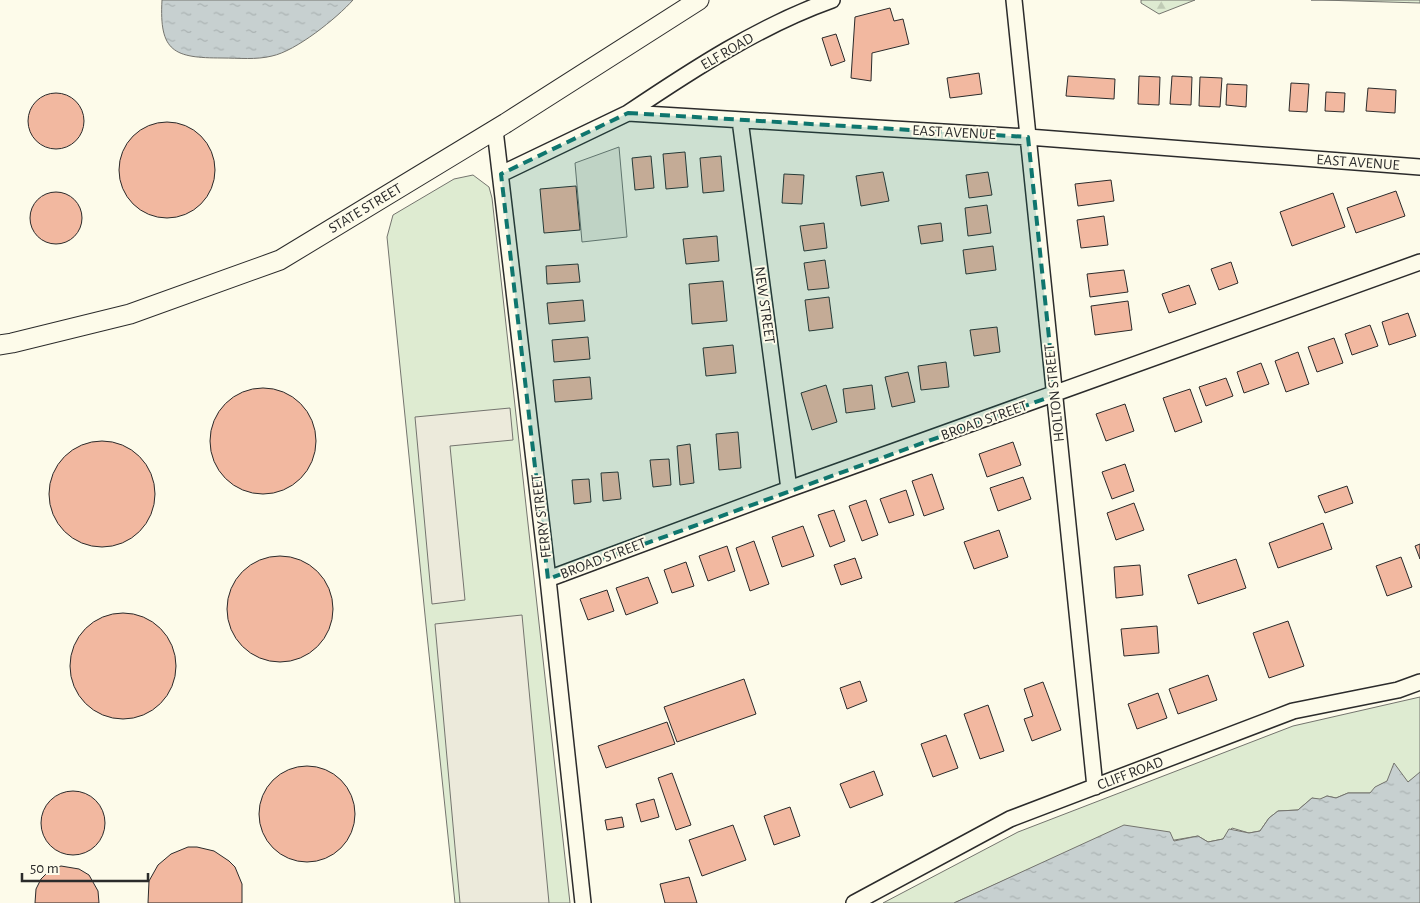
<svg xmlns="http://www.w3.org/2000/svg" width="1420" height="903" font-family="'Alegreya Sans',sans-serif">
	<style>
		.forest { fill: url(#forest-firs); stroke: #74746e }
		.park { fill: #deebd1; stroke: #74746e }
		.parking { fill: #eceadb; stroke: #74746e }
		.water { fill: url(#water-ripples); stroke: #74746e }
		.building { fill: #f2b8a0; stroke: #2b2b2b }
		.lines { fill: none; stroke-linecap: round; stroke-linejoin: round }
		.minor-casing { stroke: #2b2b2b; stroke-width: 18 }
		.tertiary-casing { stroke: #2b2b2b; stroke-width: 21 }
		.minor { stroke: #fdfbea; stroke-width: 15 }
		.tertiary { stroke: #fdfbea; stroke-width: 19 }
		.marked { fill: #0f766e; fill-opacity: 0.2; stroke: #0f766e; stroke-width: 4; stroke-dasharray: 10 6; stroke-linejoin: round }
		.labels { text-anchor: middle; stroke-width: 4; stroke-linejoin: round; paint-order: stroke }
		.street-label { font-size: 15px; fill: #2b2b2b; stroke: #fdfbea }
	</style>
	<defs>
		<pattern id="forest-firs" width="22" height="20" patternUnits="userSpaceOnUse" patternTransform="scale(1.25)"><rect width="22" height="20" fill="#deebd1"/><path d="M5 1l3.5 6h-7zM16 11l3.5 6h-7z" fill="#bfcab4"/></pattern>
		<pattern id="water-ripples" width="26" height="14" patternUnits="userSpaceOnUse" patternTransform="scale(1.25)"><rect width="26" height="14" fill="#c7d0d0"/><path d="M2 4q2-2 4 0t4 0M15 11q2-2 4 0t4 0" fill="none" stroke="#abb3b3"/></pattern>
	</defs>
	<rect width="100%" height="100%" fill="#fdfbea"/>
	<path class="forest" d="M1141 0H1195L1159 14 1141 3Z
		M1311 0H1420V3L1322 0Z"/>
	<path class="park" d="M473 175 489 187 492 198 570 903H455L426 625 387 237 393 215 454 179Z
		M1420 697V774L1408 782C1393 781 1380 780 1371 793H1348L1336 798 1327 796 1320 800 1312 798 1298 810 1278 811 1269 818 1260 831 1249 833 1232 828 1223 839 1208 842 1198 836 1045 862 954 903H883L1018 832 1293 726Z"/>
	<path class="parking" d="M619 147 627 237 582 242 575 163Z
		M510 408 513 440 450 446 465 600 432 604 415 417Z
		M522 615 549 903H460L435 624Z"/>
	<path class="water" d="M162 0H353C337 18 296 51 272 56 256 60 239 58 222 58 174 58 159 52 162 0Z
		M1394 763 1408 782 1420 772V903H954L1124 825 1170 832 1174 841 1198 836 1208 842 1223 839 1229 829 1249 833 1260 831 1269 818 1278 811 1298 810 1312 798 1320 799 1327 796 1336 798 1348 793H1370L1375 787 1387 781Z"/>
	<path class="building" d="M890 8 894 21 903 19 909 44 872 53 871 81 851 78 855 17Z
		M836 34 845 61 831 66 822 38Z
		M979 73 982 94 950 98 947 78Z
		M1068 76 1115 79 1114 99 1066 96Z
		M1139 76 1160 77 1159 105 1138 104Z
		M1172 76 1192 77 1191 105 1170 104Z
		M1200 77 1222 78 1220 107 1199 106Z
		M1291 83 1309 84 1307 112 1289 111Z
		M1227 84 1247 85 1246 107 1226 105Z
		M1368 88 1396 90 1395 113 1366 111Z
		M1326 92 1345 93 1344 112 1325 111Z
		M28 121a28 28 0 1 1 56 0a28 28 0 1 1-56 0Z
		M119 170a48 48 0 1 1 96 0a48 48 0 1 1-96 0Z
		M685 152 688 187 666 189 663 154Z
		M651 156 654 188 635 190 632 158Z
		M721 156 724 191 703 193 700 158Z
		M883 172 889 201 861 206 856 176Z
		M988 172 992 195 969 198 966 175Z
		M784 174 804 175 802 204 782 203Z
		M1111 180 1114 201 1078 206 1075 184Z
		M576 186 580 230 544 233 540 189Z
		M1396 191 1405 216 1356 233 1347 208Z
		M30 218a26 26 0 1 1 52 0a26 26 0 1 1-52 0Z
		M1333 193 1345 227 1292 246 1280 212Z
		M987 205 991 233 968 236 965 208Z
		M1104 216 1108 245 1081 248 1077 220Z
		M824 223 827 248 804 251 800 226Z
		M941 223 943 241 921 244 918 226Z
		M717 236 719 261 686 264 683 239Z
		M993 246 996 270 966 274 963 250Z
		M825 260 829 288 808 290 804 263Z
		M1231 262 1238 283 1219 290 1211 269Z
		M578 264 580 282 547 284 546 266Z
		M1124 270 1128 292 1090 297 1087 274Z
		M723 281 727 321 692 324 689 284Z
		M1189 285 1196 304 1169 313 1162 294Z
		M829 297 833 328 809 331 805 300Z
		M583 300 585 321 549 324 547 303Z
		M1128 301 1132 330 1095 335 1091 306Z
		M1408 313 1416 336 1389 345 1382 322Z
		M1370 325 1378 346 1352 355 1345 334Z
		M997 327 1000 352 974 356 970 330Z
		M588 337 590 359 554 362 552 340Z
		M1334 338 1343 363 1317 372 1308 347Z
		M733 345 736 373 706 376 703 348Z
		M1298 352 1309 384 1286 392 1275 361Z
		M946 362 949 387 921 390 918 366Z
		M1261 363 1269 384 1244 393 1237 372Z
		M908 372 915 402 892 407 885 377Z
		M590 377 592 399 555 402 553 380Z
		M1226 378 1233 396 1206 406 1199 387Z
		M826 385 837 422 812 430 801 393Z
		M872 385 875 409 846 413 843 389Z
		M210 441a53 53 0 1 1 106 0a53 53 0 1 1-106 0Z
		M1190 389 1202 422 1175 432 1163 398Z
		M1125 404 1134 431 1106 441 1096 414Z
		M738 432 741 468 719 470 716 434Z
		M49 494a53 53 0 1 1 106 0a53 53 0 1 1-106 0Z
		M1013 442 1021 465 987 477 979 454Z
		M690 444 694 483 680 485 677 446Z
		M669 459 671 485 653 487 650 460Z
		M1125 464 1134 491 1112 499 1102 472Z
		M618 472 621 499 603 501 601 473Z
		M932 474 944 509 924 516 912 481Z
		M1023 477 1031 499 998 511 990 488Z
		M589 479 591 502 574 504 572 480Z
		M1347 486 1353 503 1325 513 1318 496Z
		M906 490 914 515 889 523 880 499Z
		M866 500 878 535 862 541 849 506Z
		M1134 503 1144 530 1116 540 1107 513Z
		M834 510 845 541 830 547 818 515Z
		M1323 523 1332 549 1278 568 1269 543Z
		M803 526 814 556 782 567 772 537Z
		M999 530 1008 557 974 569 964 542Z
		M754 541 769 584 750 591 736 548Z
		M1420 544V559L1415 546Z
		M727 546 735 571 708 581 699 556Z
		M227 609a53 53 0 1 1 106 0a53 53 0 1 1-106 0Z
		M1401 557 1412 587 1387 596 1376 566Z
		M855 558 862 578 841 585 834 565Z
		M1236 559 1246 588 1198 604 1188 575Z
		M686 562 694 586 672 593 664 570Z
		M1140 565 1143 595 1116 598 1114 567Z
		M648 577 658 603 626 615 616 588Z
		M607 590 614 611 588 620 580 599Z
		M70 666a53 53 0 1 1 106 0a53 53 0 1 1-106 0Z
		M1288 621 1304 666 1269 678 1253 633Z
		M1157 626 1159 653 1124 656 1121 629Z
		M1208 675 1217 700 1178 714 1169 689Z
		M744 679 756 714 677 742 664 707Z
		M860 681 867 701 847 709 840 688Z
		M1043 682 1061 730 1032 741 1024 719 1033 716 1024 689Z
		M1158 693 1167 718 1137 729 1128 704Z
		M988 705 1004 751 980 759 964 714Z
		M667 722 675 744 606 768 598 746Z
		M946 735 958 768 933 777 921 744Z
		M259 814a48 48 0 1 1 96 0a48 48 0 1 1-96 0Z
		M874 771 883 795 850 808 840 784Z
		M672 773 691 825 676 830 658 778Z
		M41 823a32 32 0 1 1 64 0a32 32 0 1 1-64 0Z
		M654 799 659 817 641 822 636 804Z
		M790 807 800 836 774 845 764 816Z
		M622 817 624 827 607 830 605 820Z
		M733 825 746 860 702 876 689 840Z
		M188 847H197L214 851 229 861 235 867 242 884V903H148L149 881 158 865 171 854Z
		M61 866 79 869 89 875 98 891 99 903H35L36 889 41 879 50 870Z
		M689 877 697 903H665L660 884Z"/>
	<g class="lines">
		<g class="minor-casing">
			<path id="minor" d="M1014 0 1095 787
				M628 113C692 70 759 26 832 0
				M740 120 789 489
				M495 130 548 579 583 903
				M501 174 628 113 1028 137 1420 167
				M548 579 789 489 1420 262
				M854 903 1010 819 1293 711 1398 690 1420 682"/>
		</g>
		<g class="tertiary-casing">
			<path id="tertiary" d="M0 345 12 343 130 314 280 260 506 123 699 0"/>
		</g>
		<use href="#minor" class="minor"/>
		<use href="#tertiary" class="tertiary"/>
	</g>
	<path class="marked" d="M628 113 1028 137 1055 395 548 579 501 174Z"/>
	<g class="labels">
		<g class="street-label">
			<text transform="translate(727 51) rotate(-30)" y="5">ELF ROAD</text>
			<text transform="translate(954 132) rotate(3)" y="5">EAST AVENUE</text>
			<text transform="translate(1358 162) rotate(4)" y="5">EAST AVENUE</text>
			<text transform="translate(365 208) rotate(-31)" y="5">STATE STREET</text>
			<text transform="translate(765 305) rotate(82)" y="5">NEW STREET</text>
			<text transform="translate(1054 393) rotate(-96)" y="5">HOLTON STREET</text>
			<text transform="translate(984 420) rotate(-20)" y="5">BROAD STREET</text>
			<text transform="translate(541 516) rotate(-97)" y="5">FERRY STREET</text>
			<text transform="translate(603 558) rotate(-21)" y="5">BROAD STREET</text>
			<text transform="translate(1130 773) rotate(-21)" y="5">CLIFF ROAD</text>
		</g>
	</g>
	<path d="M22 873v8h126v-8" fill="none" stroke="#2b2b2b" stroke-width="2.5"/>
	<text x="30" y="873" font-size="15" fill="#2b2b2b" stroke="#fdfbea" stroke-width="4" paint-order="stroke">50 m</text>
</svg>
